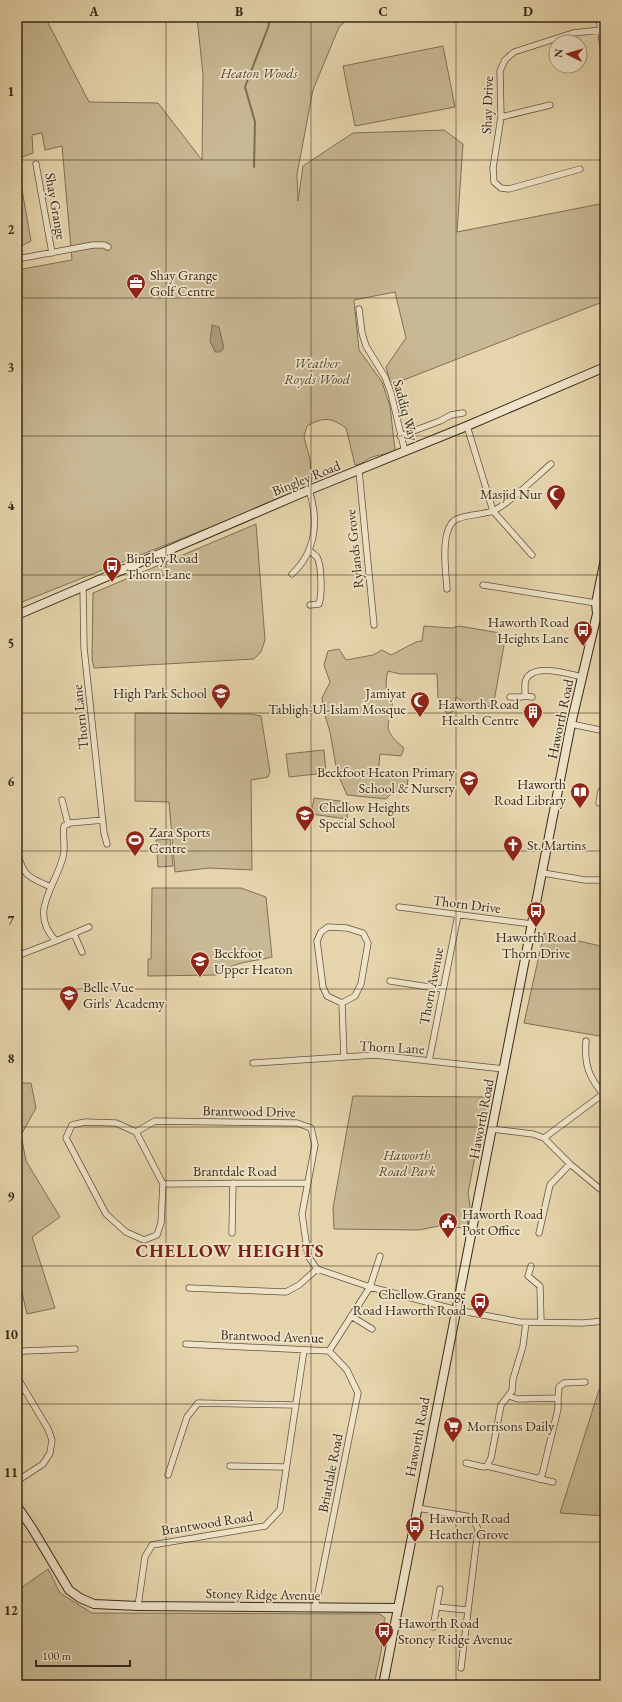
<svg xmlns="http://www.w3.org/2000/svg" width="622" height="1702" font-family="'EB Garamond',serif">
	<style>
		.green { fill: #c8b893; stroke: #807057 }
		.water { fill: #aa9b7b; stroke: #7c6d55 }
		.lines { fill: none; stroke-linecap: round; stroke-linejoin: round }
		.stream { stroke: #7c6d55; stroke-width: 2 }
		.street-casing { stroke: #63543f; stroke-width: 7 }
		.secondary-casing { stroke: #37291b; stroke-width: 10 }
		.street { stroke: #efe4c9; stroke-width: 5.5 }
		.secondary { stroke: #efe4c9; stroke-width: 8 }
		.grid { fill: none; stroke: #37291b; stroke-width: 1; stroke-opacity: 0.55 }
		.labels { text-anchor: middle; stroke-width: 3.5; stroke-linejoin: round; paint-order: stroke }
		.park-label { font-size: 14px; font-style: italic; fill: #544633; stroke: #efe4c9 }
		.street-label { font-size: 14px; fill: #37291b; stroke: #efe4c9 }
		.poi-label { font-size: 14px; fill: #37291b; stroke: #efe4c9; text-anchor: start }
		.district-label { font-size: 18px; font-weight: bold; letter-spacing: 1px; fill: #7a1f14; stroke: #efe4c9 }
		.neatline { fill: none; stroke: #37291b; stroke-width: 1.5 }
		.grid-label { font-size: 13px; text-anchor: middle; font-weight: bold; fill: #37291b }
	</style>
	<rect width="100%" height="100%" fill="#e6d5ac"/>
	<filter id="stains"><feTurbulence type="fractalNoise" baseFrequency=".005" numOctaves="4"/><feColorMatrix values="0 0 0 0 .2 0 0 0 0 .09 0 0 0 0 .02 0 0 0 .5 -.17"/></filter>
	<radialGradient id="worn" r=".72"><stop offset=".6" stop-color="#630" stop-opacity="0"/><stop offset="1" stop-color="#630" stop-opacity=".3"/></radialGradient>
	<path class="green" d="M17 17H45L89 102 158 103 202 160 203 75 197 17H350L339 27 313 90 297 174 298 201 303 166 353 133 444 130 463 144 457 232 605 203V301L391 385 386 367 406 338 395 292 354 300 359 350 382 382 390 406 395 450C389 455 378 454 370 458 364 461 362 464 355 465L346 428C330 417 324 417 307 426L304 437 310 459 312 481 306 485H303L304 490 17 604V270L72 260 62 146 45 150 42 133 32 135 33 153 17 159Z
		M443 46 455 107 355 126 343 66Z
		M17 161 31 241 17 248Z
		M256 524 265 640 261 652 254 659 94 668 92 659 93 593Z
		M424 626 452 628 459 626 506 634 493 707 465 703 456 697 454 711 447 714 438 698 437 674H400L388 671C387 675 386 680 386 684 386 689 392 692 392 698 395 724 375 724 404 748L401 756 380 754 378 775 408 778 407 788 393 792 386 799 347 795 337 772 330 732 324 712 322 698 330 682 324 665 328 651 339 649 346 660 373 655 382 650 391 655 416 642 422 641Z
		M135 713 252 714 261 716 270 772 268 777 251 780 252 870 209 868 175 872 169 802 135 801Z
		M324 750 326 773 289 777 286 754Z
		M314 798 349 802 347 819 311 814Z
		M170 839 173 866 158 867 156 840Z
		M152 888H241L266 897 272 957C253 962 233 961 218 975L148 976V959H151Z
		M544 933 605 947V1037L524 1023Z
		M17 1083H31L36 1108 21 1135 26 1161 60 1217 32 1237 55 1308 27 1314 17 1271Z
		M353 1096 490 1097 483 1141 475 1156 468 1193 470 1205 467 1228 439 1226 419 1230 334 1229 333 1208Z
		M605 1371V1516L560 1513Z
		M48 1569 60 1593 92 1613 380 1614 385 1618 381 1652 374 1685H17V1628L22 1595 21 1588Z"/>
	<path class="water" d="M212 325 219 327 224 348 220 352H215L210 341Z"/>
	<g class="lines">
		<path class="stream" d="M254 167 255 122 245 87 269 25 267 17"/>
		<g class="street-casing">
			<path id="street" d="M599 17 605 63
				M501 117 550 105
				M36 164 52 253
				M580 169 509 189 501 188 494 182 493 168 501 117 500 71 505 60 514 52 573 33 601 30
				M17 259 93 245H104L108 247
				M359 309 362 333 366 346 385 377 391 393 405 452
				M467 426 493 511 532 555
				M400 436 440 421 451 415 463 413
				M359 471 374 625
				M310 551C312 553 315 555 317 557 322 566 322 595 319 604L310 605
				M292 574C316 552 319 520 309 490
				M483 585 596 603
				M83 587 84 648 104 833 107 844
				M447 589C446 573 439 527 457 519 468 514 482 515 493 511 509 504 537 476 551 464
				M525 696 532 697
				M510 697H521L525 696C525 692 525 687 525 683 529 661 569 674 583 677
				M571 724 605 731
				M62 800 68 824
				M599 803 601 791
				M17 852C24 877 28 877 51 887
				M543 873 585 880H605
				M399 907 532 924
				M89 927 56 941C28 912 55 888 63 857 66 847 62 836 64 826L70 823 103 820
				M74 934 82 952
				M17 956 56 941
				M390 981 442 989
				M342 1003 355 996 361 984 368 943 363 933 347 928 328 927 321 932 317 941 323 987 327 996 342 1003 344 1057
				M586 1041C584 1066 589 1077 605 1097
				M429 1061 458 915
				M253 1063 375 1055 504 1069
				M85 1122 116 1123 136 1132 163 1184 161 1223 157 1235 144 1240 126 1232 106 1214 66 1138 72 1125Z
				M492 1129 533 1134 544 1138 570 1164 600 1189 605 1192
				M136 1132 155 1121 297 1123 311 1128 315 1145 302 1214 308 1256 317 1269 370 1287 457 1310 520 1322 583 1323 605 1321
				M544 1138 603 1094
				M163 1184 308 1183
				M232 1233 233 1183
				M539 1233 550 1185 570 1164
				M531 1266 528 1276 540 1286 541 1322
				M189 1288 286 1292 299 1285 317 1269
				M351 1316 372 1329
				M526 1322 523 1346 513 1379 512 1391 501 1405 491 1458 487 1466 553 1482
				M186 1344 329 1351 370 1287 380 1256
				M17 1354 24 1351 75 1349
				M17 1377 48 1429 52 1440 50 1453 43 1464 17 1481
				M509 1396 518 1399 558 1398V1409L542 1475 539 1479
				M558 1398 559 1387 564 1383 585 1382
				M466 1463 484 1467 487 1466
				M230 1466 286 1467
				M168 1475 187 1417 198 1403 296 1405
				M417 1508 472 1517 478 1529 461 1668
				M138 1606 145 1557 152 1545 265 1526 280 1510 304 1350
				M437 1607 467 1610
				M315 1608 358 1393 347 1370 329 1351
				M433 1627 440 1589"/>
		</g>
		<g class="secondary-casing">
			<path id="secondary" d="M17 615 309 490 467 426 605 367
				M17 1506 32 1528 69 1590 80 1598 94 1604 138 1606 398 1608
				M383 1685 571 724 597 614 596 603 605 559"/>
		</g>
		<use href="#street" class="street"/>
		<use href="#secondary" class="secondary"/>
	</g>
	<path class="grid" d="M166 17V1685M311 17V1685M456 17V1685M17 160H605M17 298H605M17 436H605M17 575H605M17 713H605M17 851H605M17 989H605M17 1127H605M17 1266H605M17 1404H605M17 1542H605"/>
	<defs>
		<g id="office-pin" transform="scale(1)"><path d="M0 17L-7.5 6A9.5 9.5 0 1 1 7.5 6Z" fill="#8f2418" stroke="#efe4c9"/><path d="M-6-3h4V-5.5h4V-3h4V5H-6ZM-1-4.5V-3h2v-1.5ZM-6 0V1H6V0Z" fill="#fff"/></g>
		<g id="mosque-pin" transform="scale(1)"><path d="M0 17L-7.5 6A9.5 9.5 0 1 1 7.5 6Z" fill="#8f2418" stroke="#efe4c9"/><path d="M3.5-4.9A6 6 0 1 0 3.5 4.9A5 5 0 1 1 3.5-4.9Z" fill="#fff"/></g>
		<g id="bus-pin" transform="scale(1)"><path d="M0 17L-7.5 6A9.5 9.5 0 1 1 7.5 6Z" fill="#8f2418" stroke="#efe4c9"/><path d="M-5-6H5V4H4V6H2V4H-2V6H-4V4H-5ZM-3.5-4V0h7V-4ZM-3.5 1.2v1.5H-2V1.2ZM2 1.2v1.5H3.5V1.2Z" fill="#fff"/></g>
		<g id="school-pin" transform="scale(1)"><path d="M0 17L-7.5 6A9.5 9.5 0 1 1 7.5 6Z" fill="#8f2418" stroke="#efe4c9"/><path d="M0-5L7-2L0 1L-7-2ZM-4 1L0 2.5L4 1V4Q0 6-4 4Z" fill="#fff"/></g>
		<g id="building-pin" transform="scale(1)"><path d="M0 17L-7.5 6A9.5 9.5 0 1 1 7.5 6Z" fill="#8f2418" stroke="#efe4c9"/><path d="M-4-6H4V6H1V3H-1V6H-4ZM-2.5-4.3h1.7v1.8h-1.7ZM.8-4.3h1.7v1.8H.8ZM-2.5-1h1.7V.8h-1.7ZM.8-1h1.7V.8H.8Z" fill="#fff"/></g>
		<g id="library-pin" transform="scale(1)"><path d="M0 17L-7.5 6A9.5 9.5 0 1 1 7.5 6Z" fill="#8f2418" stroke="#efe4c9"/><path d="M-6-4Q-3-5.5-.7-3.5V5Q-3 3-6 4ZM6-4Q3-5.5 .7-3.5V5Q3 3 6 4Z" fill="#fff"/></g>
		<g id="stadium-pin" transform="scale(1)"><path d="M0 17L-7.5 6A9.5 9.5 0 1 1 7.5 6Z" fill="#8f2418" stroke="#efe4c9"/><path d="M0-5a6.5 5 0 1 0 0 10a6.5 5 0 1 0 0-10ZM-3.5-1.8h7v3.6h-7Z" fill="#fff"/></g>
		<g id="church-pin" transform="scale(1)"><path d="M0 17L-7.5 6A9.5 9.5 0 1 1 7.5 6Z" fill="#8f2418" stroke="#efe4c9"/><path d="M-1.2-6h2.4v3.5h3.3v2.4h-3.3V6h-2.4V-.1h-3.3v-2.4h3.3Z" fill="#fff"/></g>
		<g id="civic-pin" transform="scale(1)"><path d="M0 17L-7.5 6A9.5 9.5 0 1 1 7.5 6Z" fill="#8f2418" stroke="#efe4c9"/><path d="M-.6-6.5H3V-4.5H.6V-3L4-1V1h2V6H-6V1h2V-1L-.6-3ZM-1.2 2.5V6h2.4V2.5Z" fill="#fff"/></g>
		<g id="supermarket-pin" transform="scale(1)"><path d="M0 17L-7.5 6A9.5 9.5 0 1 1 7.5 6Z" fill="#8f2418" stroke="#efe4c9"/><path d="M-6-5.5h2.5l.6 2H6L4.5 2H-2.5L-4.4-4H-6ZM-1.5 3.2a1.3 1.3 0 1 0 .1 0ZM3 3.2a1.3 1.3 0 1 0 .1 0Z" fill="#fff"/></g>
	</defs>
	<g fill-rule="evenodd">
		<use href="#office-pin" x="136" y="283"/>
		<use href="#mosque-pin" x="556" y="494"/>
		<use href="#bus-pin" x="112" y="566"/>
		<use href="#bus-pin" x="583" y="630"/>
		<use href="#school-pin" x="221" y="693"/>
		<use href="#mosque-pin" x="420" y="701"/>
		<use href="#building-pin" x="533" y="712"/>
		<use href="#school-pin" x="469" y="780"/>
		<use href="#library-pin" x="580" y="792"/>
		<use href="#school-pin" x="305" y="815"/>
		<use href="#stadium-pin" x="135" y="840"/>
		<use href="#church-pin" x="513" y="845"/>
		<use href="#bus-pin" x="536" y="911"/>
		<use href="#school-pin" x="200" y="961"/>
		<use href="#school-pin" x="69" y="995"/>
		<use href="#civic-pin" x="448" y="1222"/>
		<use href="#bus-pin" x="480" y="1302"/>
		<use href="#supermarket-pin" x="453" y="1426"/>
		<use href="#bus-pin" x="415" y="1526"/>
		<use href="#bus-pin" x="384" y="1631"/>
	</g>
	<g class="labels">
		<g class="park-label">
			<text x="259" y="78">Heaton Woods</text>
			<text x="317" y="368">Weather<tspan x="317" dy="16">Royds Wood</tspan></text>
			<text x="407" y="1160">Haworth<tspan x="407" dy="16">Road Park</tspan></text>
		</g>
		<g class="street-label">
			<text transform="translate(487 105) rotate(-88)" y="5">Shay Drive</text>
			<text transform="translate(56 206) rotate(80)" y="5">Shay Grange</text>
			<text transform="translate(406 410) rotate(75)" y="5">Saddiq Way</text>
			<text transform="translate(306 478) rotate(-22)" y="5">Bingley Road</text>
			<text transform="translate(354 549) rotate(-96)" y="5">Rylands Grove</text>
			<text transform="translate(80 717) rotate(-96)" y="5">Thorn Lane</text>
			<text transform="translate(560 719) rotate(-78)" y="5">Haworth Road</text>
			<text transform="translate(467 904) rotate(7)" y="5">Thorn Drive</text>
			<text transform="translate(431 986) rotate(-79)" y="5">Thorn Avenue</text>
			<text transform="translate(392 1047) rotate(3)" y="5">Thorn Lane</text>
			<text transform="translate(249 1111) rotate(1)" y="5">Brantwood Drive</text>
			<text transform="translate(481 1119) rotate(-79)" y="5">Haworth Road</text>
			<text x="235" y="1176">Brantdale Road</text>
			<text transform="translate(272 1336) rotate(2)" y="5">Brantwood Avenue</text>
			<text transform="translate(417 1437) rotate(-79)" y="5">Haworth Road</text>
			<text transform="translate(330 1473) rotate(-79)" y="5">Briardale Road</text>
			<text transform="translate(207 1523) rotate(-9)" y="5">Brantwood Road</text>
			<text transform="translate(263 1594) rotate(1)" y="5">Stoney Ridge Avenue</text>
		</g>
		<g class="poi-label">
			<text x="150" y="280">Shay Grange<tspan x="150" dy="16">Golf Centre</tspan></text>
			<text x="542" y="499" text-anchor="end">Masjid Nur</text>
			<text x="126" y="563">Bingley Road<tspan x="126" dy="16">Thorn Lane</tspan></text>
			<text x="569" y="627" text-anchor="end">Haworth Road<tspan x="569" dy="16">Heights Lane</tspan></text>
			<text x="207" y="698" text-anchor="end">High Park School</text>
			<text x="406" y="698" text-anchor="end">Jamiyat<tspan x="406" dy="16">Tabligh-Ul-Islam Mosque</tspan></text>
			<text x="519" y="709" text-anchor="end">Haworth Road<tspan x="519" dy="16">Health Centre</tspan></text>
			<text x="455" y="777" text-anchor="end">Beckfoot Heaton Primary<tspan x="455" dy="16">School &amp; Nursery</tspan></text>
			<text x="566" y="789" text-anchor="end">Haworth<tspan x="566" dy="16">Road Library</tspan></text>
			<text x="319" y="812">Chellow Heights<tspan x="319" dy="16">Special School</tspan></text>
			<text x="149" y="837">Zara Sports<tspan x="149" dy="16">Centre</tspan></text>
			<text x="527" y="850">St. Martins</text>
			<text x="536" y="942" text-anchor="middle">Haworth Road<tspan x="536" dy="16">Thorn Drive</tspan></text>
			<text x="214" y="958">Beckfoot<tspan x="214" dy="16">Upper Heaton</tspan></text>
			<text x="83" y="992">Belle Vue<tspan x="83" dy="16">Girls' Academy</tspan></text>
			<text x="462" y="1219">Haworth Road<tspan x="462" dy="16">Post Office</tspan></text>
			<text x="466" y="1299" text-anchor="end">Chellow Grange<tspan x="466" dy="16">Road Haworth Road</tspan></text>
			<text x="467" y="1431">Morrisons Daily</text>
			<text x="429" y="1523">Haworth Road<tspan x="429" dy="16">Heather Grove</tspan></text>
			<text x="398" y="1628">Haworth Road<tspan x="398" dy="16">Stoney Ridge Avenue</tspan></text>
		</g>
		<g class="district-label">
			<text x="230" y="1257">CHELLOW HEIGHTS</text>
		</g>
	</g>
	<rect width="622" height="1702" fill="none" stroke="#e6d5ac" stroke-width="44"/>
	<g transform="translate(568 54) rotate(275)"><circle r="19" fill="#efe4c9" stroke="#a59983"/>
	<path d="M0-3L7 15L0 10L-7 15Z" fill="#8f2418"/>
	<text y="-6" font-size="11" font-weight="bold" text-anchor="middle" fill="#37291b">N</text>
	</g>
	<path d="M36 1660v6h94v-6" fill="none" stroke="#37291b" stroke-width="2"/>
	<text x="42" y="1660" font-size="12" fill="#37291b" stroke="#efe4c9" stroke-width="3" paint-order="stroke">100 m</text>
	<rect x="22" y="22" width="578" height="1658" class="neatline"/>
	<g class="grid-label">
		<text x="94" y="16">A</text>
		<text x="239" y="16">B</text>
		<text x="383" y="16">C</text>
		<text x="528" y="16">D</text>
		<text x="11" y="96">1</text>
		<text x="11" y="234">2</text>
		<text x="11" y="372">3</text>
		<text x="11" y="510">4</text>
		<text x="11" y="648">5</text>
		<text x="11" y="786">6</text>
		<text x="11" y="925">7</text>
		<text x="11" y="1063">8</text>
		<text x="11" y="1201">9</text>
		<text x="11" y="1339">10</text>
		<text x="11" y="1477">11</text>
		<text x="11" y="1615">12</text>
	</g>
	<rect width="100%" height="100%" filter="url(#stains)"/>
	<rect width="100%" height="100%" fill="url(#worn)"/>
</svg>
